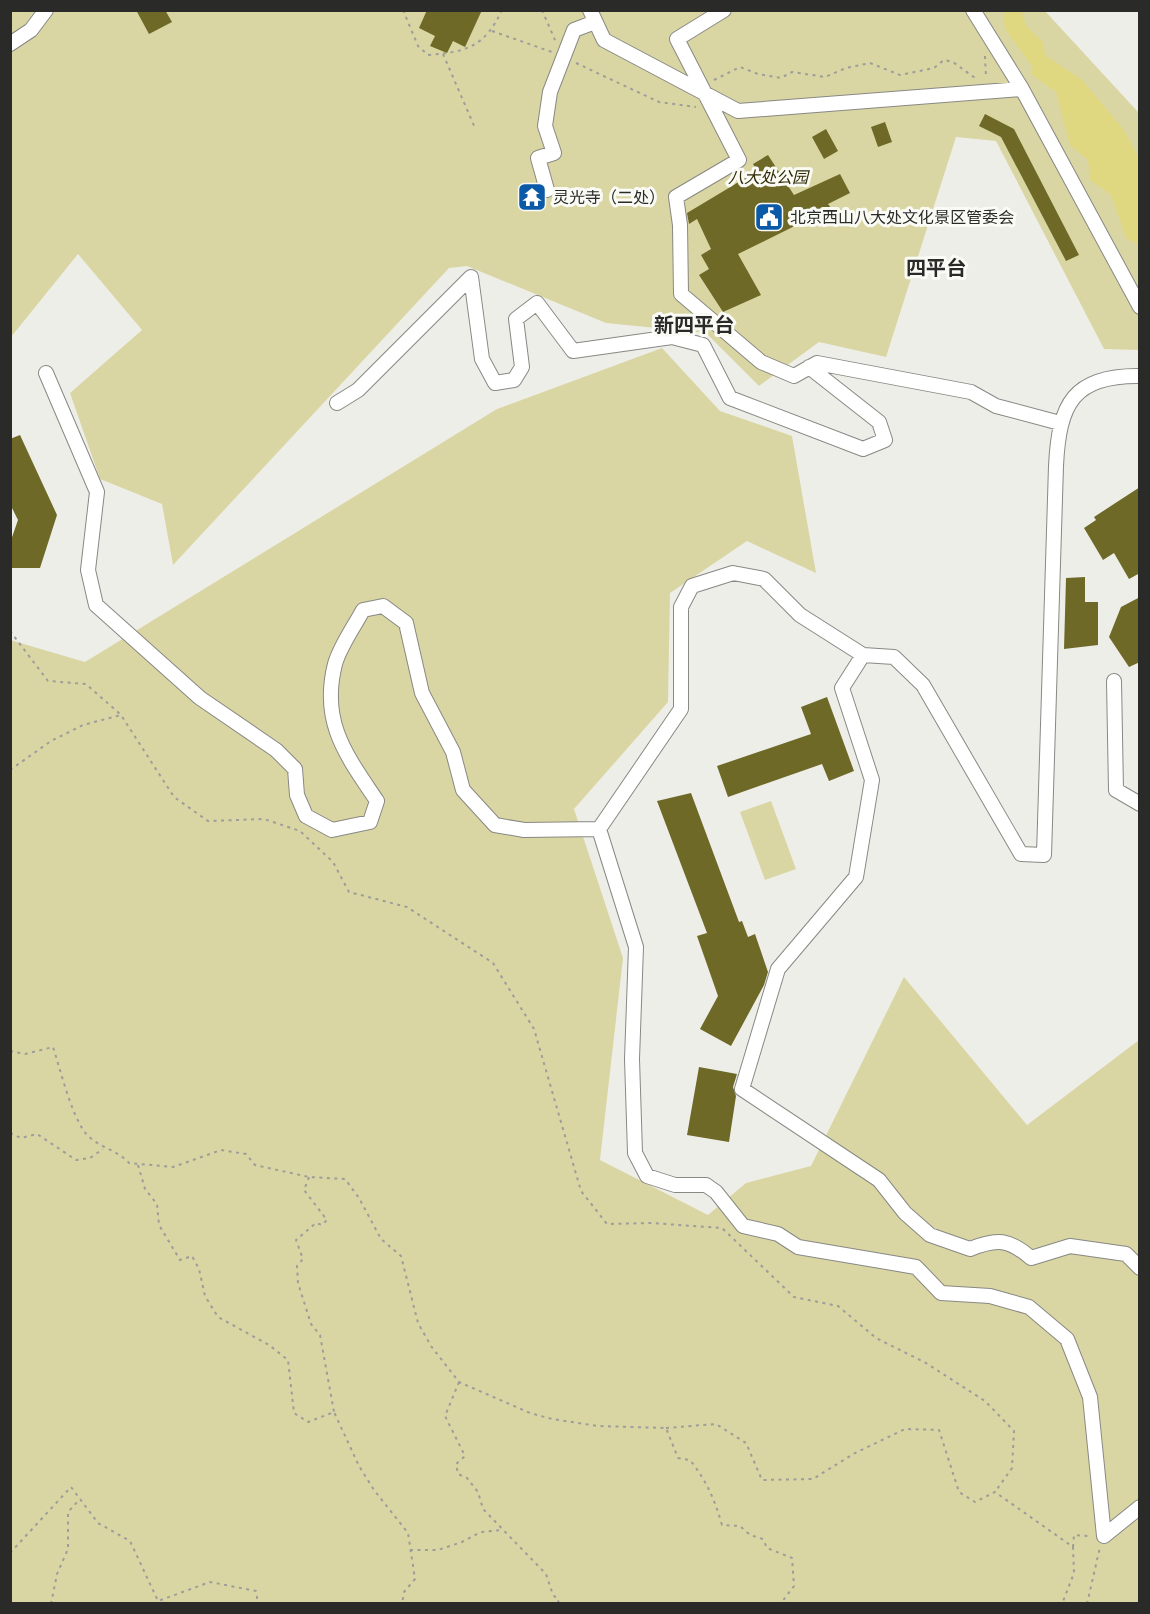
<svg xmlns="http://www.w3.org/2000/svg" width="1150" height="1614" font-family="'Times New Roman','Noto Sans SC',serif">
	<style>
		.green { fill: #dad6a3 }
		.water { fill: #dfd881 }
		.building { fill: #6e6926 }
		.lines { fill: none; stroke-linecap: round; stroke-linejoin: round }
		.minor-casing { stroke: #888884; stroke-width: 16 }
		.path { stroke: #9d9d9a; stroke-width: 2; stroke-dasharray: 3 4.5; stroke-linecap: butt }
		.minor { stroke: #fff; stroke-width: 14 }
		.labels { text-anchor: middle; stroke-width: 6; stroke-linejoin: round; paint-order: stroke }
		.park-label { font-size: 16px; font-style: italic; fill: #2f2c05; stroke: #fbfbf6 }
		.poi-label { font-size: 16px; fill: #2a2a28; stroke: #fbfbf6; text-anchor: start }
		.quarter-label { font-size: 20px; font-weight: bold; fill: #2a2a28; stroke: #fbfbf6 }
	</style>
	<rect width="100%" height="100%" fill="#eeeee9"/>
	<path class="green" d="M11 11H1045L1139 113V350L1104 349 996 141 956 137 886 357 819 342 759 386 706 333 606 323 467 266 449 268 173 565 162 504 100 479 70 393 142 330 78 254 11 337Z
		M662 348 720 411 792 436 816 573 747 541 670 593 668 702 574 809 623 958 600 1160 708 1215 746 1183 811 1166 904 977 1027 1125 1139 1040V1603H11L10 640 85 662 497 409Z
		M771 801 796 869 765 880 740 812Z"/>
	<path class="water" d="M1008 10 1021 11 1027 27 1042 41 1046 56 1082 80 1124 130 1139 158V245L1126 238 1111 195 1090 180 1088 160 1070 145 1056 92 1031 74 1032 66 1005 29 1004 15Z"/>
	<path class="building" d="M136 10H165L172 22 149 34Z
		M427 10H482L465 47 453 41 447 53 430 46 435 36 419 28Z
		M985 114 1014 129 1079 255 1066 261 1001 137 979 126Z
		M885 122 892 142 878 147 871 127Z
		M826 129 838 151 824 159 812 137Z
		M768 155 794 195 840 174 850 193 828 204 831 208 738 254 761 295 723 312 699 275 709 269 701 255 711 249 697 219 689 224 687 213 757 171 753 164Z
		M20 435 57 515 40 568H10V543L18 520 10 504V439Z
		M1140 487V573L1129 579 1114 553 1103 560 1084 528 1096 520 1094 517Z
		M1085 577V602H1098V645L1064 649 1066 578Z
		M1140 597V662L1129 667 1109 637 1121 607Z
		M827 697 854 771 829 781 822 764 728 797 717 766 811 734 801 707Z
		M691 793 739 922 742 921 748 937 755 934 768 972 764 985 731 1046 700 1029 718 996 697 936 707 933 657 801Z
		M699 1067 737 1074 733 1087 736 1096 729 1142 687 1135Z"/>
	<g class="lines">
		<g class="minor-casing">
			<path id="minor" d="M590 10 604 40 738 111 1022 89
				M724 10 677 39 739 160 676 197 680 225 681 294 761 362 794 376 817 363 971 392 996 406 1060 423
				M973 10 1022 89 1140 307
				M10 44 31 30 46 10
				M547 190 538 158 554 153 545 126 550 92 574 30 595 22
				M46 373 97 492 88 570 96 605 200 698 276 750 295 769 297 795 306 816 332 830 370 822 377 801C347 756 320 723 335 664 340 646 354 627 363 610L383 606 406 623 422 693 453 752 463 790 495 825 524 830 599 829
				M1140 376C1073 375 1059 404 1056 466L1044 855 1021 854 923 685 894 657 863 655 842 688 872 780 856 877 778 969 742 1089 879 1180 905 1213 930 1235 970 1249C997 1238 1009 1239 1031 1258L1070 1246 1126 1254 1140 1268
				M337 403 358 390 471 277 482 359 495 383 514 380 522 367 516 319 537 303 573 351 672 337 703 345 730 398 863 449 885 440 879 422 809 367
				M863 655 800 615 764 579 733 573 692 586 681 607V709L599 829 636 947 632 1059 635 1153 647 1176 675 1185H706L716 1192 743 1226 778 1234 798 1247 916 1267 941 1293 990 1296 1029 1307 1067 1339 1090 1397 1104 1536
				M1114 681 1116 790 1140 804
				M1104 1536 1140 1507"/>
		</g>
		<path class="path" d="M403 10 418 46 428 55C466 52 485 47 502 10
			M542 10 555 40
			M492 31 552 52
			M443 54 475 128
			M985 56 986 78
			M576 63 659 102 696 107
			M714 80 740 67 758 74 781 78 792 72 825 77 846 68 870 63 900 75 934 68 944 60 953 62 975 78
			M10 631 48 681 86 684 121 715 174 797 208 821 264 819 300 831 333 862 349 892 407 907 493 963 534 1029 581 1191 607 1224 651 1223 722 1228 794 1297 838 1306 876 1338 926 1363 985 1401 1014 1431 1012 1468 995 1492
			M10 770 51 741 83 725 121 715
			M10 1051 25 1054 53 1047C60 1069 71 1113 84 1131 95 1147 117 1149 129 1163L173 1167 221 1150 246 1154 255 1165 309 1177 345 1179 359 1198 381 1239 401 1256 418 1323 431 1346 459 1382 530 1413 552 1419 598 1426 666 1428 678 1458 690 1460C706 1480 715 1500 722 1525L740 1526 750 1535 763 1539 767 1548 792 1558 794 1586 784 1599 785 1604
			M10 1133 21 1138 37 1134 76 1160 90 1158 103 1149
			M138 1165 145 1189 157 1204 159 1225 180 1260 192 1256 199 1269 205 1296 218 1317 269 1345 288 1360 294 1413 308 1422 334 1412 359 1466 374 1490 408 1533 415 1579 404 1592 402 1604
			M309 1177 304 1190 327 1220 322 1225 316 1223 296 1240 303 1259 297 1266 298 1283 311 1324 320 1335 334 1412
			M459 1382 445 1416 465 1456 456 1464 458 1474 467 1478 478 1492 483 1509 546 1574 553 1595 559 1600 557 1604
			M666 1428 716 1424 746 1443 762 1480 813 1479 855 1453 905 1429 939 1430 959 1492 975 1502 995 1492 1073 1547 1074 1573 1062 1604
			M1073 1547 1074 1535 1089 1536
			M410 1550H438L462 1542 481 1532 502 1530
			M10 1553 71 1487 98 1523 130 1541 158 1601 210 1582 256 1591 258 1604
			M51 1604 57 1574 68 1549V1512L79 1500
			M1087 1604 1100 1547"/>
		<use href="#minor" class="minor"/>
	</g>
	<defs>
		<g id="temple-square" transform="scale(1.5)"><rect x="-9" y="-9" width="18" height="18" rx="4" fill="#0b5aa8" stroke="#fbfbf6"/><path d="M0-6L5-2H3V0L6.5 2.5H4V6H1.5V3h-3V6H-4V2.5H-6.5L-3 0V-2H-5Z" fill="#fff"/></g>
		<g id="civic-square" transform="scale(1.5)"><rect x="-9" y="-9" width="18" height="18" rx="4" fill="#0b5aa8" stroke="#fbfbf6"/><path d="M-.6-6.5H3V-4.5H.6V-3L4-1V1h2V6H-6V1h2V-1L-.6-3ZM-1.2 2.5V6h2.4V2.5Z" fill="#fff"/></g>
	</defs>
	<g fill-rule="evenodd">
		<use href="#temple-square" x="532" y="197"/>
		<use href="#civic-square" x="769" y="217"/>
	</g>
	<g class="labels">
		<g class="park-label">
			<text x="768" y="183">八大处公园</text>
		</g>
		<g class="poi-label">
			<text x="553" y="203">灵光寺（二处）</text>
			<text x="790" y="223">北京西山八大处文化景区管委会</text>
		</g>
		<g class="quarter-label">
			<text x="936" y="275">四平台</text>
			<text x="694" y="332">新四平台</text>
		</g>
	</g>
	<rect width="1150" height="1614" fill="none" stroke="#2a2a28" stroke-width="24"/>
</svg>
